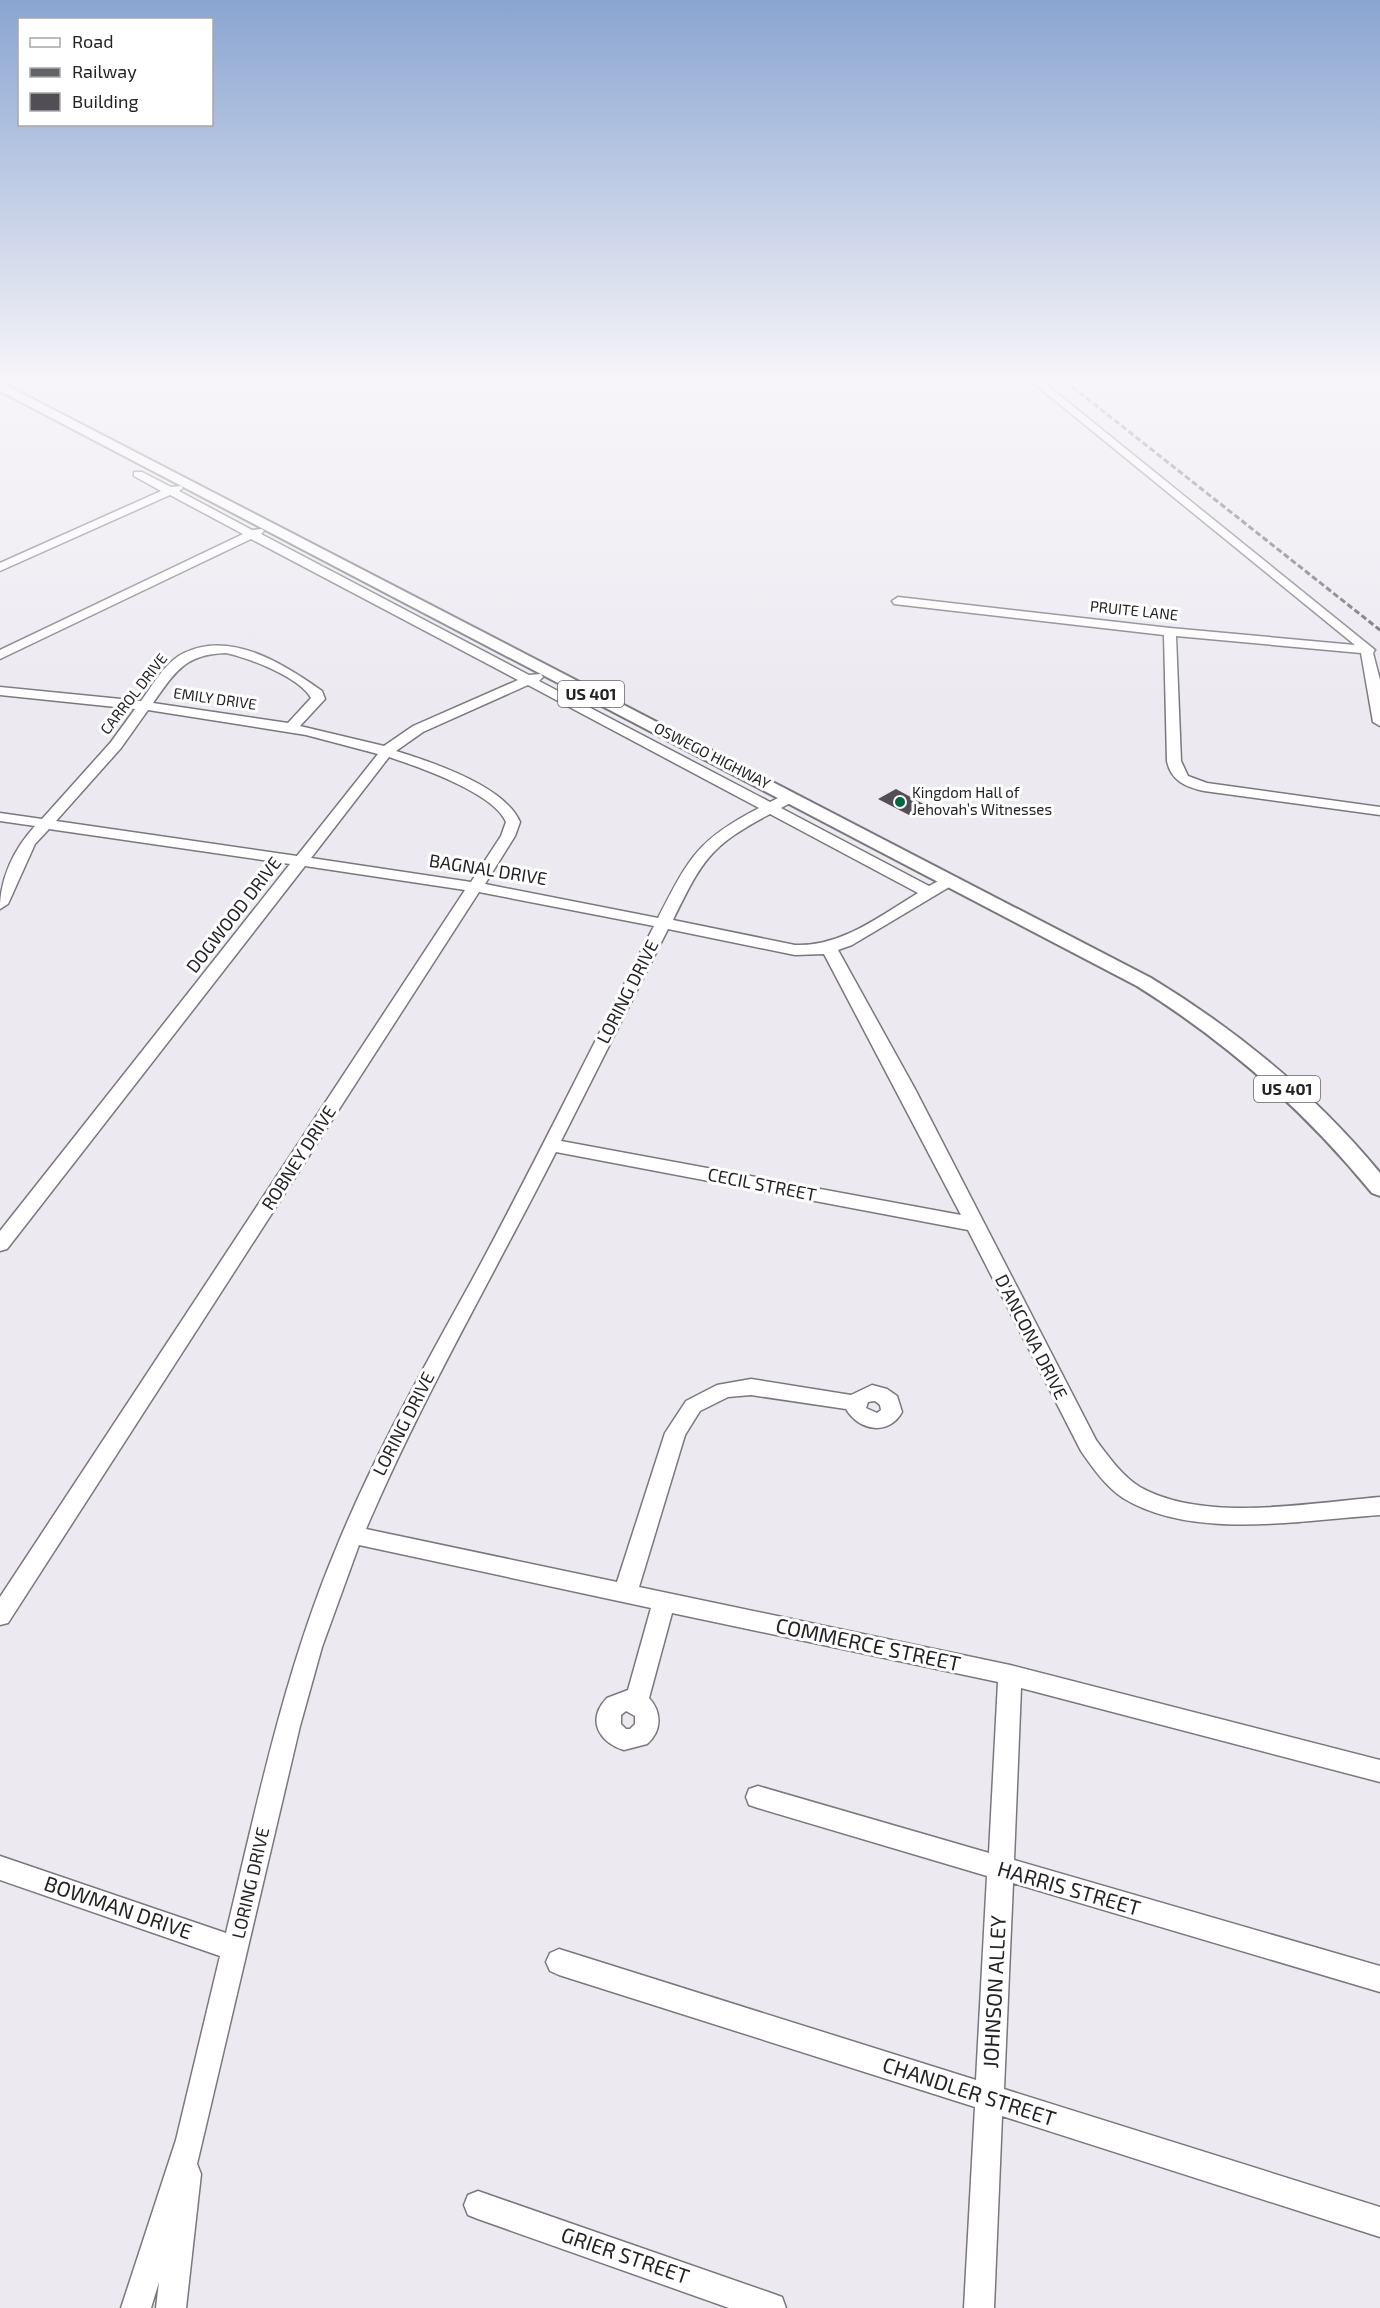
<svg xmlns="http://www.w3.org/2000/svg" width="1380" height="2308" font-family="'Exo 2',sans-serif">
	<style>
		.building { fill: #524e55 }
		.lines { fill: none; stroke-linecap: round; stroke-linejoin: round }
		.minor-casing { stroke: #7a777e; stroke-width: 3 }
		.major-casing { stroke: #7a777e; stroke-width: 4 }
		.minor { fill: #fff; fill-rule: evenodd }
		.major { fill: #fff; fill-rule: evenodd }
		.rail { stroke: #646266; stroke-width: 3; stroke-dasharray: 6 3; stroke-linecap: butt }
		.poi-dot { fill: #00683f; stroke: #fff; stroke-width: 2 }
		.labels { text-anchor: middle; stroke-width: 6; stroke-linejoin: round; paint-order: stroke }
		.far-street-label { font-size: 15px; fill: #242225; stroke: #fff }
		.far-poi-label { font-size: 15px; fill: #242225; stroke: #fff; text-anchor: start }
		.shield { fill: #fff; stroke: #666466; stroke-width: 1.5 }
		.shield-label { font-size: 16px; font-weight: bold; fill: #242225 }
		.street-label { font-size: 18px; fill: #242225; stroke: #fff }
		.near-street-label { font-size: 21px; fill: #242225; stroke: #fff }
	</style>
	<rect width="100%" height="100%" fill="#ede9f1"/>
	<path class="building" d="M896 789 927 806 909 815 878 799Z"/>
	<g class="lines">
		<g class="minor-casing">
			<path id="minor" d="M1031 381H1042L1375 650 1373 653 1380 680V726L1373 722 1361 653 1176 636 1181 761 1188 776 1207 783 1380 807V815L1204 791C1186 787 1171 781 1167 761L1164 635 894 604 892 601 898 597 1170 628 1355 645Z
				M134 472H142L171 487 181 486 183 488 179 491 252 530 262 529 264 531 261 534 529 675 541 674 543 677 539 681 770 802 786 794H796V800L781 808 929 886 946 877H956L959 880 956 883 852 945 838 950 915 1089 1096 1440C1108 1456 1122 1476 1140 1487 1204 1523 1309 1503 1380 1497V1515C1302 1520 1193 1541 1123 1498 1106 1487 1092 1467 1081 1451L968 1230 556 1152C492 1278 421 1400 366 1529L617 1582 665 1433 686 1401 717 1385 751 1379 851 1395 872 1385 887 1389 897 1396 902 1412C889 1436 859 1431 846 1409L751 1395 728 1397 700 1411 685 1435 639 1587 1010 1665 1380 1760V1782L1021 1688 1014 1860 1380 1966V1992L1013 1883 1004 2089 1380 2207V2237L1002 2116 994 2308H964L975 2107 559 1975 550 1971 546 1962 550 1953 559 1949 976 2080 987 1876 758 1808 749 1805 746 1797 749 1789 758 1786 989 1853 998 1682 672 1613 649 1698C662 1712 662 1731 647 1744L624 1750C599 1742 586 1720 607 1698L628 1690 651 1608 359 1545 322 1647 300 1726 197 2164 201 2174 186 2308H156L159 2282 151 2308H121L176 2140 220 1956 0 1880V1856L226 1933C257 1804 284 1673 335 1551 373 1457 423 1369 472 1280 535 1163 593 1044 654 926L479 892 8 1623 0 1625V1597L465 890 305 866 7 1249 0 1251V1231L290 864 49 829 35 844 8 904 0 909C0 878 14 849 35 826L0 821V813L42 819 111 742 135 709 0 695V687L141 701C153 685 165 662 184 653 231 630 284 664 322 691L325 699 300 726 384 746 413 726 518 680 251 539 0 659V650L243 534 170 495 0 571V563L161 491 134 476ZM226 653C249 658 299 677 311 698L288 723 153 703C175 672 185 654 226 653ZM528 685 759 808C697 840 689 858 658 918L485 884 515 836 520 822C505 786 432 762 396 751L423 732ZM148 710 306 735 378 754 297 856 56 821 121 748ZM389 757C419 767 494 793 506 822L501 836 471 882 311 858ZM770 814 918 893C880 916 841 947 795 945L673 920C702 861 709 846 770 814ZM668 929 795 955 824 954 961 1215 561 1141ZM875 1401 880 1405 881 1410 877 1413 866 1408 868 1402ZM626 1711 635 1716V1724L630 1729H626L621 1724V1715Z
				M478 2191 771 2293 782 2297 786 2308H729L478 2219 468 2215 464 2205 468 2195Z"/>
		</g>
		<g class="major-casing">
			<path id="major" d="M0 382 1151 978C1238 1031 1315 1094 1380 1173V1196L1372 1193C1305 1111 1228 1043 1137 986L0 391Z"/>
		</g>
		<use href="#minor" class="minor"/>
		<use href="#major" class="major"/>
		<path class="rail" d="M1065 381 1380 630"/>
	</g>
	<linearGradient id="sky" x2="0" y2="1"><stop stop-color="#8aa5d1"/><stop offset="0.54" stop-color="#f7f5f9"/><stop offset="1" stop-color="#f7f5f9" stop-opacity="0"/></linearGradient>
	<rect width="1380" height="704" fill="url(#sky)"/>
	<circle class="poi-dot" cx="900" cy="802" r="6"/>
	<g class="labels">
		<g class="far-street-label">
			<text transform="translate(1134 611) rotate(6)" y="5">PRUITE LANE</text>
			<text transform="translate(134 694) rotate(-52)" y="5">CARROL DRIVE</text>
			<text transform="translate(215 699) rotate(8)" y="5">EMILY DRIVE</text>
			<text transform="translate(712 756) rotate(27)" y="5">OSWEGO HIGHWAY</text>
		</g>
		<g class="far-poi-label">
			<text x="912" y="798">Kingdom Hall of<tspan x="912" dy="17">Jehovah’s Witnesses</tspan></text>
		</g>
		<g class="shield">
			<rect x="558" y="681" width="66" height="26" rx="4.5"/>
			<rect x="1254" y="1076" width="66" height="26" rx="4.5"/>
		</g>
		<g class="shield-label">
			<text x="591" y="700">US 401</text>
			<text x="1287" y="1095">US 401</text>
		</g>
		<g class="street-label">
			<text transform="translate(488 870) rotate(9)" y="6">BAGNAL DRIVE</text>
			<text transform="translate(234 915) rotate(-52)" y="6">DOGWOOD DRIVE</text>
			<text transform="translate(628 992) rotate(-63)" y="6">LORING DRIVE</text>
			<text transform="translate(299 1158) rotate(-57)" y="6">ROBNEY DRIVE</text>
			<text transform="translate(762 1185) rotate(11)" y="6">CECIL STREET</text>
			<text transform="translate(1031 1337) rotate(63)" y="6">D'ANCONA DRIVE</text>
			<text transform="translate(404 1424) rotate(-63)" y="6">LORING DRIVE</text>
			<text transform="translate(251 1883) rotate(-77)" y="6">LORING DRIVE</text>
		</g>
		<g class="near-street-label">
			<text transform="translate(868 1645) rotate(12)" y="7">COMMERCE STREET</text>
			<text transform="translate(1069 1889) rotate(16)" y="7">HARRIS STREET</text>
			<text transform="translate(118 1908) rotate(19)" y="7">BOWMAN DRIVE</text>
			<text transform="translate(995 1992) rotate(-87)" y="7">JOHNSON ALLEY</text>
			<text transform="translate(969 2092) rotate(18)" y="7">CHANDLER STREET</text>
			<text transform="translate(625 2256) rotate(19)" y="7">GRIER STREET</text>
		</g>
	</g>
	<rect x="18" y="18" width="195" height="108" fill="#ffffff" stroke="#a7a7a8" stroke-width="1.5"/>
	<rect x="30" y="38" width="30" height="9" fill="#ffffff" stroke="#a7a7a8" stroke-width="1.5"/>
	<text x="72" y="48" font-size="18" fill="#242225">Road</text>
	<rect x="30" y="68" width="30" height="9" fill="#646266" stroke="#a7a7a8" stroke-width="1.5"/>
	<text x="72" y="78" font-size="18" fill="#242225">Railway</text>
	<rect x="30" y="93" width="30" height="18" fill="#524e55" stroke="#a7a7a8" stroke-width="1.5"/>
	<text x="72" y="108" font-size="18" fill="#242225">Building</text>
</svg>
